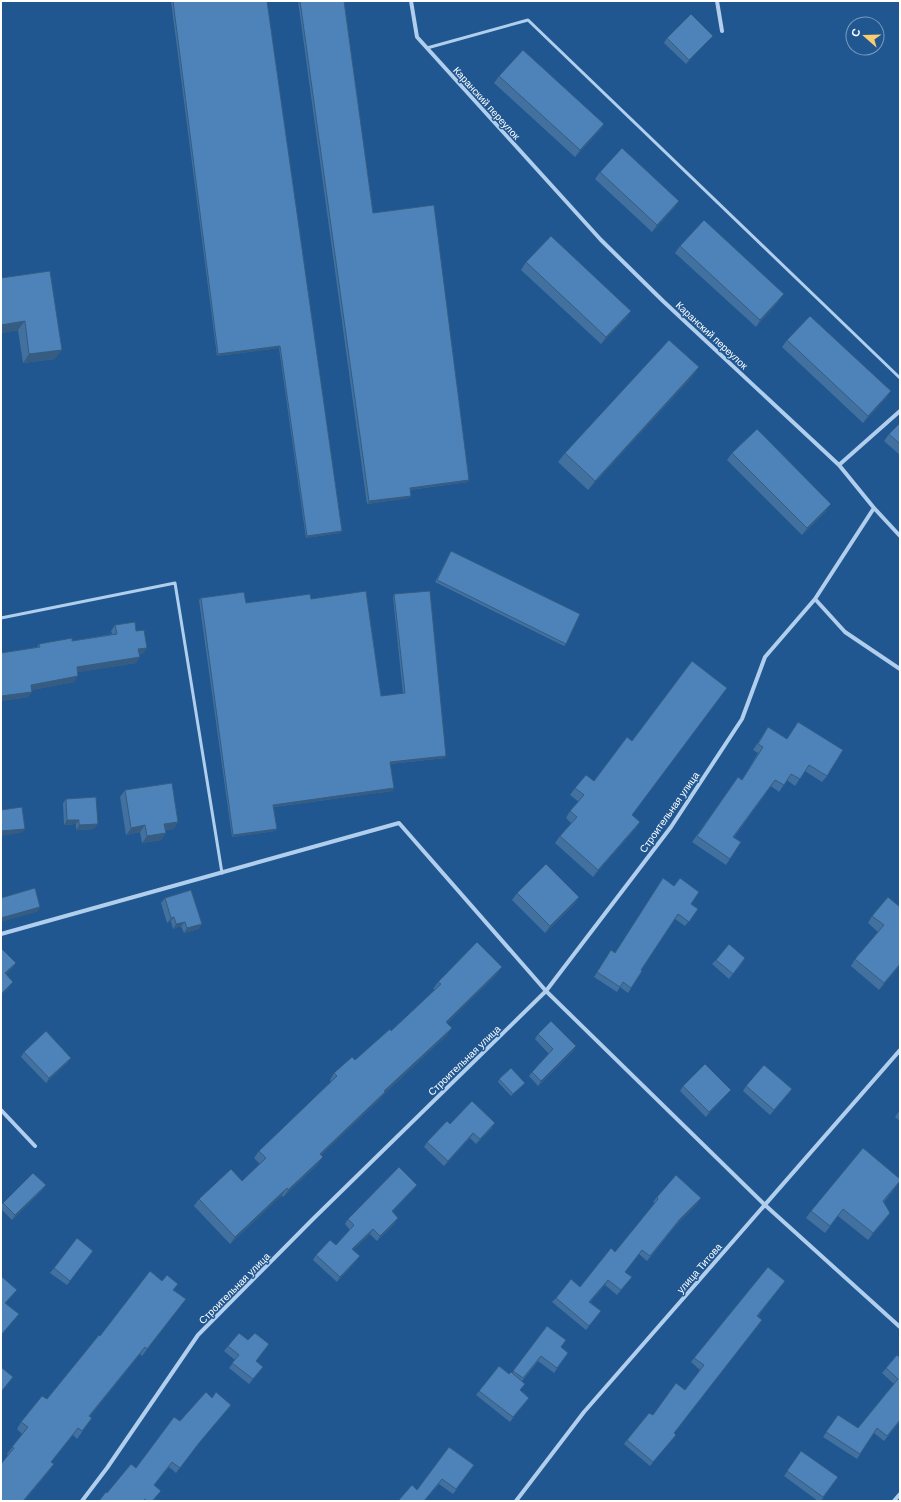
<svg xmlns="http://www.w3.org/2000/svg" width="901" height="1502" font-family="'DM Sans',sans-serif">
	<style>
		.lines { fill: none; stroke-linecap: round; stroke-linejoin: round }
		.lane { stroke: #b1cfed; stroke-width: 3 }
		.street { stroke: #b1cfed; stroke-width: 4 }
		.wall { fill: #42719f }
		.shaded-wall { fill: #365c82 }
		.building { fill: #4d83b9; stroke: #365c82 }
		.labels { text-anchor: middle; stroke-width: 3; stroke-linejoin: round; paint-order: stroke }
		.street-label { font-size: 10px; fill: #fff; stroke: #205791 }
	</style>
	<rect width="100%" height="100%" fill="#205791"/>
	<g class="lines">
		<path class="lane" d="M427 48 528 20 900 378
			M1 618 175 583 222 873"/>
		<path class="street" d="M411 1 417 37 601 240 663 301 839 465 874 508 815 599 845 632 900 669
			M717 1 722 31
			M839 465 900 411
			M874 508 900 536
			M1 934 399 823 546 991 765 1205 900 1327
			M1 1110 35 1146
			M82 1501 107 1468 198 1335 313 1219 546 991 671 827 742 719 765 657 815 599
			M516 1501 584 1412 900 1050
			M894 1501 900 1494"/>
	</g>
	<path class="wall" d="M171 1H267L342 531 340 533 306 538 279 348 217 356Z
		M298 1H344L373 213 468 482 410 490 411 496 409 498 367 504Z
		M667 38 709 40 686 64 664 43Z
		M499 76 604 124 599 131 575 157 494 83Z
		M600 172 679 201 674 208 652 232 595 179Z
		M680 246 779 301 756 327 675 253Z
		M526 262 631 311 626 318 601 344 521 270Z
		M1 278 55 359 23 363 18 330 1 333Z
		M787 340 891 391 886 398 863 423 782 347Z
		M692 377 588 490 558 462 565 453Z
		M900 423V455L884 441 889 434Z
		M732 453 826 511 802 535 727 460Z
		M451 551 566 644 564 646 435 582Z
		M394 594 446 756 445 758 390 764 394 788 392 791 274 807 275 831 232 837 199 600 201 598 246 603 381 696 403 694 393 597Z
		M115 625 136 631 143 654H139L136 663 78 672 74 682 32 690V692L28 697 1 701V653L37 647 39 644 72 641 112 634 111 631Z
		M798 722 827 776 822 782 805 771 795 786 787 780 779 792 771 786 734 837 741 842 726 865 692 842 738 777 742 780 758 753 753 750 768 727 787 739Z
		M575 788 632 815 640 822 635 829 593 877 555 843 560 836 571 823 566 818 570 811 579 802 570 795Z
		M125 790 178 822 173 829 165 830 166 833 161 840 142 843 140 832 126 835 120 797Z
		M66 799 94 829 76 830V824L64 825 63 803Z
		M517 893 579 897 574 904 545 933 512 900Z
		M165 898 202 924 198 929 184 933 181 926 173 929 171 921 167 923 161 903Z
		M691 904 698 909 685 926 675 919 641 970 642 971 628 993 620 987 617 992 594 977 611 950 615 953Z
		M900 907V965L879 990 851 966 855 959 878 932 868 923 872 916Z
		M716 960 742 963 729 979 712 964Z
		M497 974 447 1023V1035L384 1094 380 1099 321 1155 318 1164 283 1197 282 1195 230 1244 194 1206 199 1199 242 1181 260 1164 254 1158 259 1151 331 1082 330 1080 334 1073 355 1060 391 1031 435 990 433 989 438 982Z
		M538 1034 576 1046 573 1051 538 1086 529 1076 532 1072 549 1054 535 1039Z
		M24 1052 68 1062 46 1083 21 1057Z
		M499 1079 525 1083 523 1085 511 1096 498 1082Z
		M683 1086 727 1094 706 1117 680 1091Z
		M746 1086 792 1089 788 1094 770 1115 743 1091Z
		M900 1110V1121L895 1117Z
		M450 1124 492 1128 476 1144 470 1138 444 1166 424 1147 427 1142Z
		M46 1185 42 1190 12 1220 1 1209V1205L3 1203Z
		M417 1185 414 1189 392 1212 395 1223 377 1241 370 1234 353 1250 356 1261 337 1282 313 1260 316 1255 336 1245 350 1230 345 1224 348 1219Z
		M896 1187 884 1202 890 1213 885 1220 868 1240 838 1216 825 1233 806 1218 811 1211Z
		M657 1197 698 1203 677 1224 647 1261 639 1254 625 1272 632 1277 617 1295 605 1285 590 1302 601 1311 586 1330 552 1302 556 1298 580 1287 615 1252 655 1204 653 1202Z
		M90 1255 67 1285 50 1273 54 1268Z
		M785 1281 758 1316 762 1320 759 1324 674 1433 672 1439 650 1466 624 1444 627 1440 653 1415 685 1390 700 1370 691 1362 694 1358Z
		M174 1290 186 1299 142 1356 140 1354 90 1416 87 1425 77 1439 73 1435 51 1462 49 1471 24 1501H1L8 1455 7 1454 22 1434 17 1429 21 1422Z
		M547 1326 561 1347 568 1353 554 1373 538 1361 522 1381 520 1391 525 1402 510 1422 476 1395 479 1391 512 1373Z
		M248 1340 265 1349 256 1361 263 1367 249 1384 229 1368 235 1360 224 1351 228 1346Z
		M897 1355 900 1421 884 1441 874 1433 857 1459 823 1437 838 1415 858 1428 894 1384 882 1373Z
		M212 1398 231 1405 227 1410 195 1447 176 1473 169 1467 154 1485 157 1495 153 1501H99L107 1493 136 1468 180 1421Z
		M801 1451 838 1477 821 1501H818L784 1476Z
		M474 1465 453 1494 439 1484 424 1501H398L417 1490Z"/>
	<path class="shaded-wall" d="M713 36 709 40 686 64 689 60Z
		M604 124 599 131 575 157 580 150Z
		M679 201 674 208 652 232 657 225Z
		M784 294 779 301 756 327 760 320Z
		M631 311 626 318 601 344 606 337Z
		M25 321 18 330 1 333V325Z
		M280 346 279 348 217 356 218 354Z
		M62 350 55 359 23 363 29 354Z
		M699 367 692 377 588 490 595 481Z
		M891 391 886 398 863 423 868 416Z
		M469 480 468 482 408 490 410 488Z
		M411 496 409 498 367 504 369 501Z
		M831 504 826 511 802 535 807 528Z
		M342 531 340 533 306 538 307 536Z
		M147 648 143 654 134 655 138 649Z
		M140 657 136 663 73 673 77 667Z
		M78 676 74 682 27 691 31 685Z
		M32 692 28 697 1 701V696Z
		M446 756 445 758 388 764 390 762Z
		M394 788 392 791 272 807 273 805Z
		M67 820H79L76 824 64 825Z
		M178 822 173 829 159 831 164 824Z
		M640 822 635 829 593 877 598 870Z
		M98 824 94 829 76 830 79 825Z
		M145 825 140 832 126 835 131 828Z
		M25 829 21 833 1 836V831Z
		M277 829 275 831 232 837 233 835Z
		M166 833 161 840 142 843 147 836Z
		M579 897 574 904 545 933 550 926Z
		M40 907 37 912 1 922V918Z
		M174 917 171 921 167 923 171 918Z
		M185 922 181 926 173 929 176 924Z
		M202 924 198 929 184 933 187 928Z
		M16 963 11 970 1 979 5 973Z
		M900 964V965L879 990 884 983Z
		M502 967 497 974 441 1029 446 1022Z
		M13 982 8 989 1 996V994Z
		M452 1028 447 1035 384 1094 380 1099 315 1161 320 1154 384 1091Z
		M576 1046 573 1051 538 1086 541 1081Z
		M71 1058 68 1062 46 1083 49 1078Z
		M731 1090 727 1094 706 1117 709 1112Z
		M495 1123 492 1128 476 1144 480 1139Z
		M473 1133 470 1138 444 1166 448 1161Z
		M323 1157 318 1164 283 1197 288 1190Z
		M900 1181 896 1187 878 1208 883 1201Z
		M46 1185 42 1190 12 1220 15 1215Z
		M417 1185 414 1189 388 1216 392 1211Z
		M287 1188 282 1195 230 1244 235 1237Z
		M701 1198 698 1203 677 1224 647 1261 680 1219Z
		M890 1213 885 1220 868 1240 873 1233Z
		M398 1218 395 1223 377 1241 380 1236Z
		M373 1229 370 1234 349 1254 352 1249Z
		M360 1256 356 1261 337 1282 340 1277Z
		M608 1280 605 1285 586 1306 589 1302Z
		M186 1299 181 1306 142 1356 147 1349Z
		M145 1347 140 1354 84 1423 89 1416Z
		M231 1405 227 1410 195 1447 176 1473 199 1443Z
		M78 1428 73 1435 46 1469 51 1462Z
		M54 1464 49 1471 24 1501H23Z"/>
	<path class="building" d="M173 1H267L342 531 307 536 280 346 218 354Z
		M300 1H344L373 213 434 205 469 480 410 488 411 496 369 501Z
		M691 14 713 36 689 60 667 38Z
		M523 50 604 124 580 150 499 76Z
		M622 148 679 201 657 225 600 172Z
		M704 220 784 294 760 320 680 246Z
		M551 236 631 311 606 337 526 262Z
		M50 271 62 350 29 354 25 321 1 325V278Z
		M810 316 891 391 868 416 787 340Z
		M669 340 699 367 595 481 565 453Z
		M900 423V444L889 434Z
		M757 429 831 504 807 528 732 453Z
		M451 551 580 614 566 644 437 580Z
		M366 591 381 696 405 693 394 594 430 591 446 756 390 762 394 788 273 805 277 829 233 835 201 598 244 592 246 603 310 594 311 599Z
		M135 622 136 631 144 630 147 648 138 649 140 657 77 667 78 676 31 685 32 692 1 696V653L40 647 39 644 72 638V641L117 634 115 625Z
		M692 661 727 688 632 815 640 822 598 870 560 836 577 817 570 811 584 795 575 788 586 775 594 781 627 737 632 741Z
		M798 722 843 750 827 776 809 765 800 779 791 774 784 785 775 780 733 837 741 842 730 859 697 836 738 777 742 780 763 747 758 744 768 727 787 739Z
		M172 783 178 822 164 824 166 833 147 836 145 825 131 828 125 790Z
		M96 797 98 824 79 825V820H67L66 799Z
		M22 807 25 829 1 831V810Z
		M546 864 579 897 550 926 517 893Z
		M663 878 674 886 680 878 699 892 691 904 698 909 689 922 678 914 641 970 642 971 631 988 623 982 620 987 597 972 611 950 615 953Z
		M35 888 40 907 1 918V898Z
		M191 890 202 924 187 928 185 922 176 924 174 917 171 918 165 898Z
		M888 897 900 907V964L884 983 855 959 884 925 872 916Z
		M477 942 502 967 446 1022 452 1028 384 1091 385 1092 320 1154 323 1157 288 1190 287 1188 235 1237 199 1199 231 1169 242 1181 266 1158 259 1151 337 1076 334 1073 352 1057 355 1060 390 1029 391 1031 441 984 438 982Z
		M729 944 745 958 733 974 716 960Z
		M1 948 16 963 5 973 13 982 1 994Z
		M551 1021 576 1046 541 1081 532 1072 553 1049 538 1034Z
		M46 1031 71 1058 49 1078 24 1052Z
		M705 1064 731 1090 709 1112 683 1086Z
		M764 1065 792 1089 774 1110 746 1086Z
		M511 1068 525 1083 513 1094 499 1079Z
		M472 1101 495 1123 480 1139 473 1133 448 1161 427 1142 447 1121 450 1124Z
		M863 1148 900 1179V1181L883 1201 890 1213 873 1233 843 1209 830 1226 811 1211Z
		M399 1167 417 1185 392 1211 398 1218 380 1236 373 1229 352 1249 360 1256 340 1277 316 1255 330 1240 336 1245 354 1225 348 1219Z
		M33 1173 46 1185 15 1215 3 1203Z
		M676 1175 701 1198 680 1219 650 1256 642 1250 625 1272 632 1277 621 1290 608 1280 589 1302 601 1311 589 1326 556 1298 571 1279 580 1287 611 1248 615 1252 658 1199 657 1197Z
		M77 1238 93 1251 70 1281 54 1268Z
		M768 1267 785 1281 757 1316 762 1320 674 1433 676 1435 653 1462 627 1440 649 1413 653 1415 676 1383 685 1390 704 1365 694 1358Z
		M150 1271 162 1281 167 1275 178 1284 173 1290 186 1299 147 1349 145 1347 89 1416 92 1418 82 1431 78 1428 51 1462 54 1464 23 1501H1V1464L14 1448 12 1447 28 1427 21 1422 42 1396 47 1399 99 1335 100 1336Z
		M1 1276 17 1290 5 1303 19 1314 1 1335Z
		M547 1326 566 1340 561 1347 568 1353 557 1368 541 1356 523 1378 513 1371Z
		M239 1333 248 1340 255 1333 269 1344 256 1361 263 1367 253 1379 232 1363 239 1355 228 1346Z
		M897 1355 900 1358V1420L887 1436 877 1428 860 1454 826 1432 838 1415 858 1428 898 1379 886 1368Z
		M499 1366 509 1374 511 1372 525 1384 520 1390 529 1398 513 1417 479 1391Z
		M1 1367 13 1377 1 1392Z
		M206 1392 212 1398 216 1392 231 1405 199 1443 180 1468 172 1462 154 1485 161 1491 152 1501H147L145 1499 144 1501H99L106 1492 107 1493 131 1464 136 1468 174 1417 180 1421Z
		M449 1447 474 1465 456 1489 442 1479 424 1501H398L412 1485 417 1490Z
		M801 1451 838 1477 823 1497 787 1471Z"/>
	<g class="labels">
		<g class="street-label">
			<text transform="translate(487 103) rotate(48)" y="4">Каранский переулок</text>
			<text transform="translate(712 335) rotate(43)" y="4">Каранский переулок</text>
			<text transform="translate(669 812) rotate(-55)" y="4">Строительная улица</text>
			<text transform="translate(464 1060) rotate(-44)" y="4">Строительная улица</text>
			<text transform="translate(699 1268) rotate(-49)" y="4">улица Титова</text>
			<text transform="translate(234 1288) rotate(-45)" y="4">Строительная улица</text>
		</g>
	</g>
	<rect width="901" height="1502" fill="none" stroke="#ffffff" stroke-width="4"/>
	<g transform="translate(865 36) rotate(290)"><circle r="19" fill="#205791" stroke="#799abd"/>
	<path d="M0-3L7 15L0 10L-7 15Z" fill="#facc72"/>
	<text y="-6" font-size="11" font-weight="bold" text-anchor="middle" fill="#ffffff">С</text>
	</g>
</svg>
